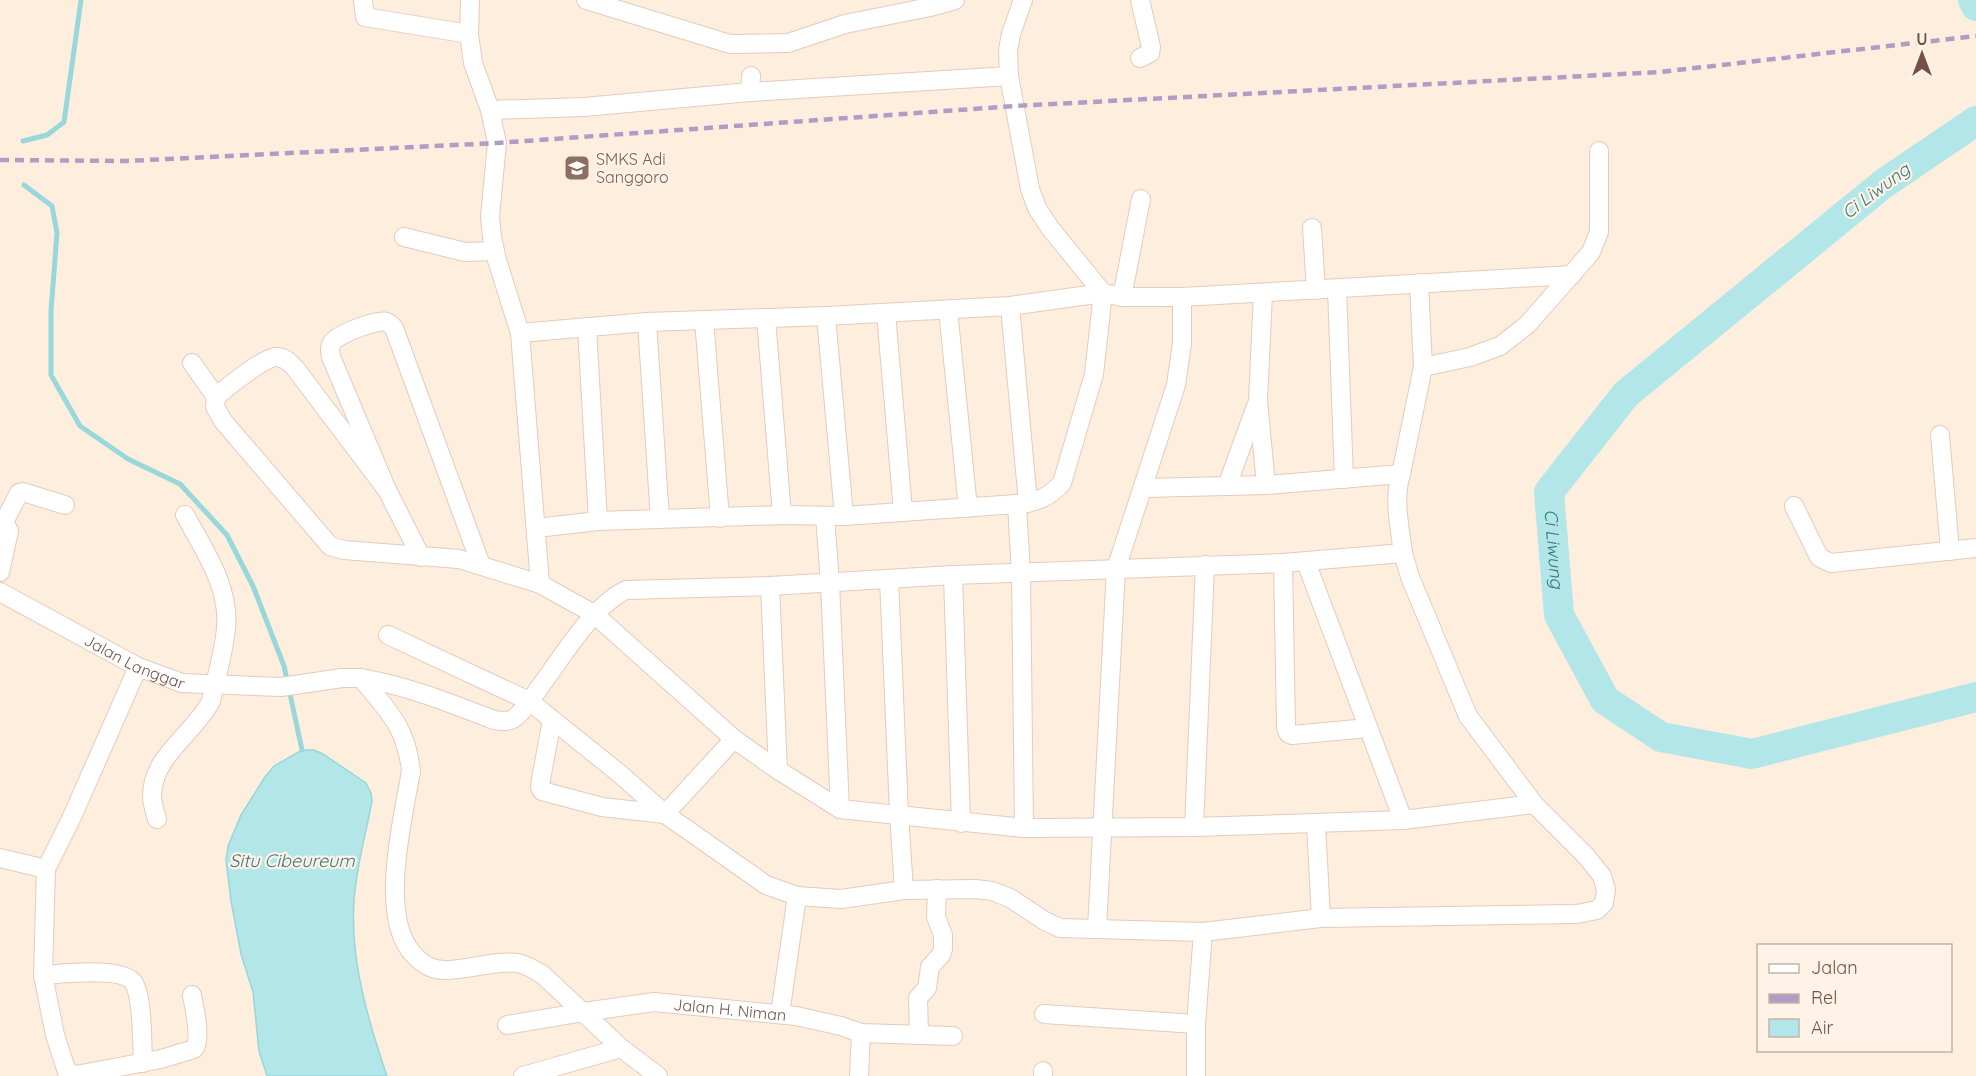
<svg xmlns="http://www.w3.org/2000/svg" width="1976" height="1076" font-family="Quicksand,sans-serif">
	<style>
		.water { fill: #b2e6e8; stroke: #98d7da; stroke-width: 1.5 }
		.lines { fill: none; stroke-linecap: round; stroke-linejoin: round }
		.stream { stroke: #98d7da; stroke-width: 5 }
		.river { stroke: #b2e6e8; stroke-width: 30 }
		.minor-casing { stroke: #e4cbbd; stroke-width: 20 }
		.minor { stroke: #fff; stroke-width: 18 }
		.rail { stroke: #af9dc6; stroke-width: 4.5; stroke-dasharray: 9 6; stroke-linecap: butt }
		.labels { text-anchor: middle; stroke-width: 4.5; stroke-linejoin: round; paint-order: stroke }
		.education-label { font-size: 16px; fill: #785e54; stroke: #fff2e6; text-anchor: start }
		.street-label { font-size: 16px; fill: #755145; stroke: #fff2e6 }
		.water-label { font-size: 18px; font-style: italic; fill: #38787c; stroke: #fff2e6 }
	</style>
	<rect width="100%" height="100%" fill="#feeede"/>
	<path class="water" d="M302 750H314L323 754 366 783 371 793 372 801C366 834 356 867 354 901 350 961 368 1020 387 1076H267L259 1051 253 992 241 954 231 901 226 860 228 846 241 815 265 777 274 766Z"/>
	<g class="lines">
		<path class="stream" d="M23 141 47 135 64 122 81 0
			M24 185 52 206 57 233 51 311V375L80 426 128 459 180 484 227 535 253 586 284 666 302 750"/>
		<g class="river">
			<path d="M1973 0 1976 6"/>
			<path id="s1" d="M1976 121 1883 184 1626 394 1549 492 1559 615 1605 700 1661 737 1752 754 1976 697"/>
		</g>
		<g class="minor-casing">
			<g id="minor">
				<path d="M363 0 365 17 469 34"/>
				<path d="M470 0 469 34 473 63 490 110 497 143 490 217 492 237 497 260 520 333 540 584"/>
				<path d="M586 0 730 44 788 43 845 24 930 7 955 0"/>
				<path d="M1140 58 1150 53 1151 47 1140 0"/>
				<path d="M750 92 1009 76"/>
				<path d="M490 110 584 107 750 92 751 76"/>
				<path d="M1312 228 1316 290"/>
				<path d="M404 237 465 252 495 251"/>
				<path d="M1337 289 1344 479"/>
				<path d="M1263 293 1258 401 1266 485"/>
				<path d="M1122 297 1141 199"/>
				<path d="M1010 306 1028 503"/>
				<path d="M948 310 968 508"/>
				<path d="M886 313 903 511"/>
				<path d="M826 316 844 516"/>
				<path d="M766 318 782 515"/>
				<path d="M704 320 720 518"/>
				<path d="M647 322 660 519"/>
				<path d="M587 327 598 521"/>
				<path d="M520 333 647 322 826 316 1010 306 1103 293 1122 297H1182L1572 275"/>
				<path d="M192 363 216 397"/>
				<path d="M1423 367 1470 357 1500 346 1527 325 1578 267 1591 252 1599 232V151"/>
				<path d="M1940 435 1950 551"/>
				<path d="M1401 474 1423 367 1419 283"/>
				<path d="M1227 486 1256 406"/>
				<path d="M1144 488 1266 485 1401 474C1393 499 1400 528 1403 553"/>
				<path d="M387 490 295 368C290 363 284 356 275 357 261 360 227 387 216 397L215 407 223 421 330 546 344 550 459 559 540 584 594 614 734 739 778 770 840 809 1024 828 1194 827 1403 820 1534 804"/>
				<path d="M1017 504 1021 573 1024 828"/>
				<path d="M1794 506 1819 557 1831 563 1976 548"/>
				<path d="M825 516 830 583 840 809"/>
				<path d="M0 519 3 520 9 531 0 572"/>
				<path d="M4 522 19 493 23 492 65 505"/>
				<path d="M536 528 598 521 782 515 844 516 1017 504C1037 502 1048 498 1062 483L1094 374 1103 293 1050 228 1037 208 1030 189 1009 76 1008 50 1011 34 1023 0"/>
				<path d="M421 557 387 490 331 357C330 352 329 347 332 343 337 334 377 319 387 322 390 323 391 325 394 328L481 565"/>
				<path d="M1306 562 1403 820"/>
				<path d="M1283 563 1286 727 1288 733 1292 735 1368 728"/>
				<path d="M953 575 961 823"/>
				<path d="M889 579 899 814 904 890"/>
				<path d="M770 586 778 770"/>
				<path id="s2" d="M0 592 138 667 182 683 281 687 342 678H361C388 711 406 726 411 771 403 819 378 916 413 954 424 966 434 971 449 970 469 969 501 960 518 963 527 965 535 970 543 975L621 1048 658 1076"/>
				<path d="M138 667 71 819 46 869 43 975 55 1035 67 1072 76 1075 161 1059 194 1049C202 1039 194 1007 192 995"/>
				<path d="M361 678C408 686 450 703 494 720 501 721 507 722 513 719 522 713 531 700 537 691 561 659 591 607 626 590L770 586 953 575 1283 563 1403 553 1410 577 1468 716 1534 804 1586 856 1602 876 1606 890 1604 903 1597 910 1577 914 1321 918 1203 932 1060 928 1045 921 1010 898 992 891 975 889 904 890 841 899 797 896 766 885 665 814 620 774 529 701 388 635"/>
				<path d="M552 720 541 779 540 787 542 791 602 807 665 814 734 739"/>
				<path d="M157 819C155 812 152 804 152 796 152 756 194 734 211 701 216 678 224 652 226 628 230 587 204 550 185 515"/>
				<path d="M1316 824 1321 918"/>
				<path d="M1194 827 1205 565"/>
				<path d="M0 858 46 869"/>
				<path d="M1097 929 1116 569 1176 385 1182 343V297"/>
				<path d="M43 975C62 974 123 966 134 983 143 999 142 1043 143 1063"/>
				<path d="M780 1014 797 896"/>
				<path d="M1044 1014 1196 1024"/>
				<path id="s3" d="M507 1025 584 1012 654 1002 796 1016 841 1026 861 1033 953 1036"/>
				<path d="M919 1035 918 998 927 988 930 967 941 955 943 949V935L936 917 937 889"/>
				<path d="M1043 1071V1076"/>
				<path d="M523 1076 621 1048"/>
				<path d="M859 1076 861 1033"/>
				<path d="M1196 1076V1024L1203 932"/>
			</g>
		</g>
		<use href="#minor" class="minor"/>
		<path class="rail" d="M0 160 126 161 497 143 1015 106 1660 72 1976 36"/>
	</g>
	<defs>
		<g id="school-square" transform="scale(1.35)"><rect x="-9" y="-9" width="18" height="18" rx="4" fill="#8d6e63" stroke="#fff2e6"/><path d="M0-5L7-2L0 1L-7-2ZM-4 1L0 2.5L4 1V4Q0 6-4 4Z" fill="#fff"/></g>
	</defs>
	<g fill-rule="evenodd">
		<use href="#school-square" x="577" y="168"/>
	</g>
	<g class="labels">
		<g class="education-label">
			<text x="596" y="165">SMKS Adi<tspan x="596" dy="18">Sanggoro</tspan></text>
		</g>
		<g class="street-label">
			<text dy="6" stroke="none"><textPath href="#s2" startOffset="152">Jalan Langgar</textPath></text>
			<text dy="6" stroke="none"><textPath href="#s3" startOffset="225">Jalan H. Niman</textPath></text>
		</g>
		<g class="water-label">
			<text transform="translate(1876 191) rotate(-37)" y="6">Ci Liwung</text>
			<text dy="6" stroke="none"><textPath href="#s1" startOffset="626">Ci Liwung</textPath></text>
			<text x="292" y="867">Situ Cibeureum</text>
		</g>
	</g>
	<rect x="1757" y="944" width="195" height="108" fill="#fff2e6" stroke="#c8b2a6" stroke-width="1.5"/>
	<rect x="1769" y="964" width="30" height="9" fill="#ffffff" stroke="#c8b2a6" stroke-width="1.5"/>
	<text x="1811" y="974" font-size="18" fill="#755145">Jalan</text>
	<rect x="1769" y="994" width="30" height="9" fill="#af9dc6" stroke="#c8b2a6" stroke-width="1.5"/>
	<text x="1811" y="1004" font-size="18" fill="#755145">Rel</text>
	<rect x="1769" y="1019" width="30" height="18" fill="#b2e6e8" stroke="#c8b2a6" stroke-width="1.5"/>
	<text x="1811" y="1034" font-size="18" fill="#755145">Air</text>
	<g transform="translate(1922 54)" stroke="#fff2e6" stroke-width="4.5" paint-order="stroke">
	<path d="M0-4.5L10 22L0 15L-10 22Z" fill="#755145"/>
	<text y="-9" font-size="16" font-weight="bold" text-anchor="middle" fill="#755145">U</text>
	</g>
</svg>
